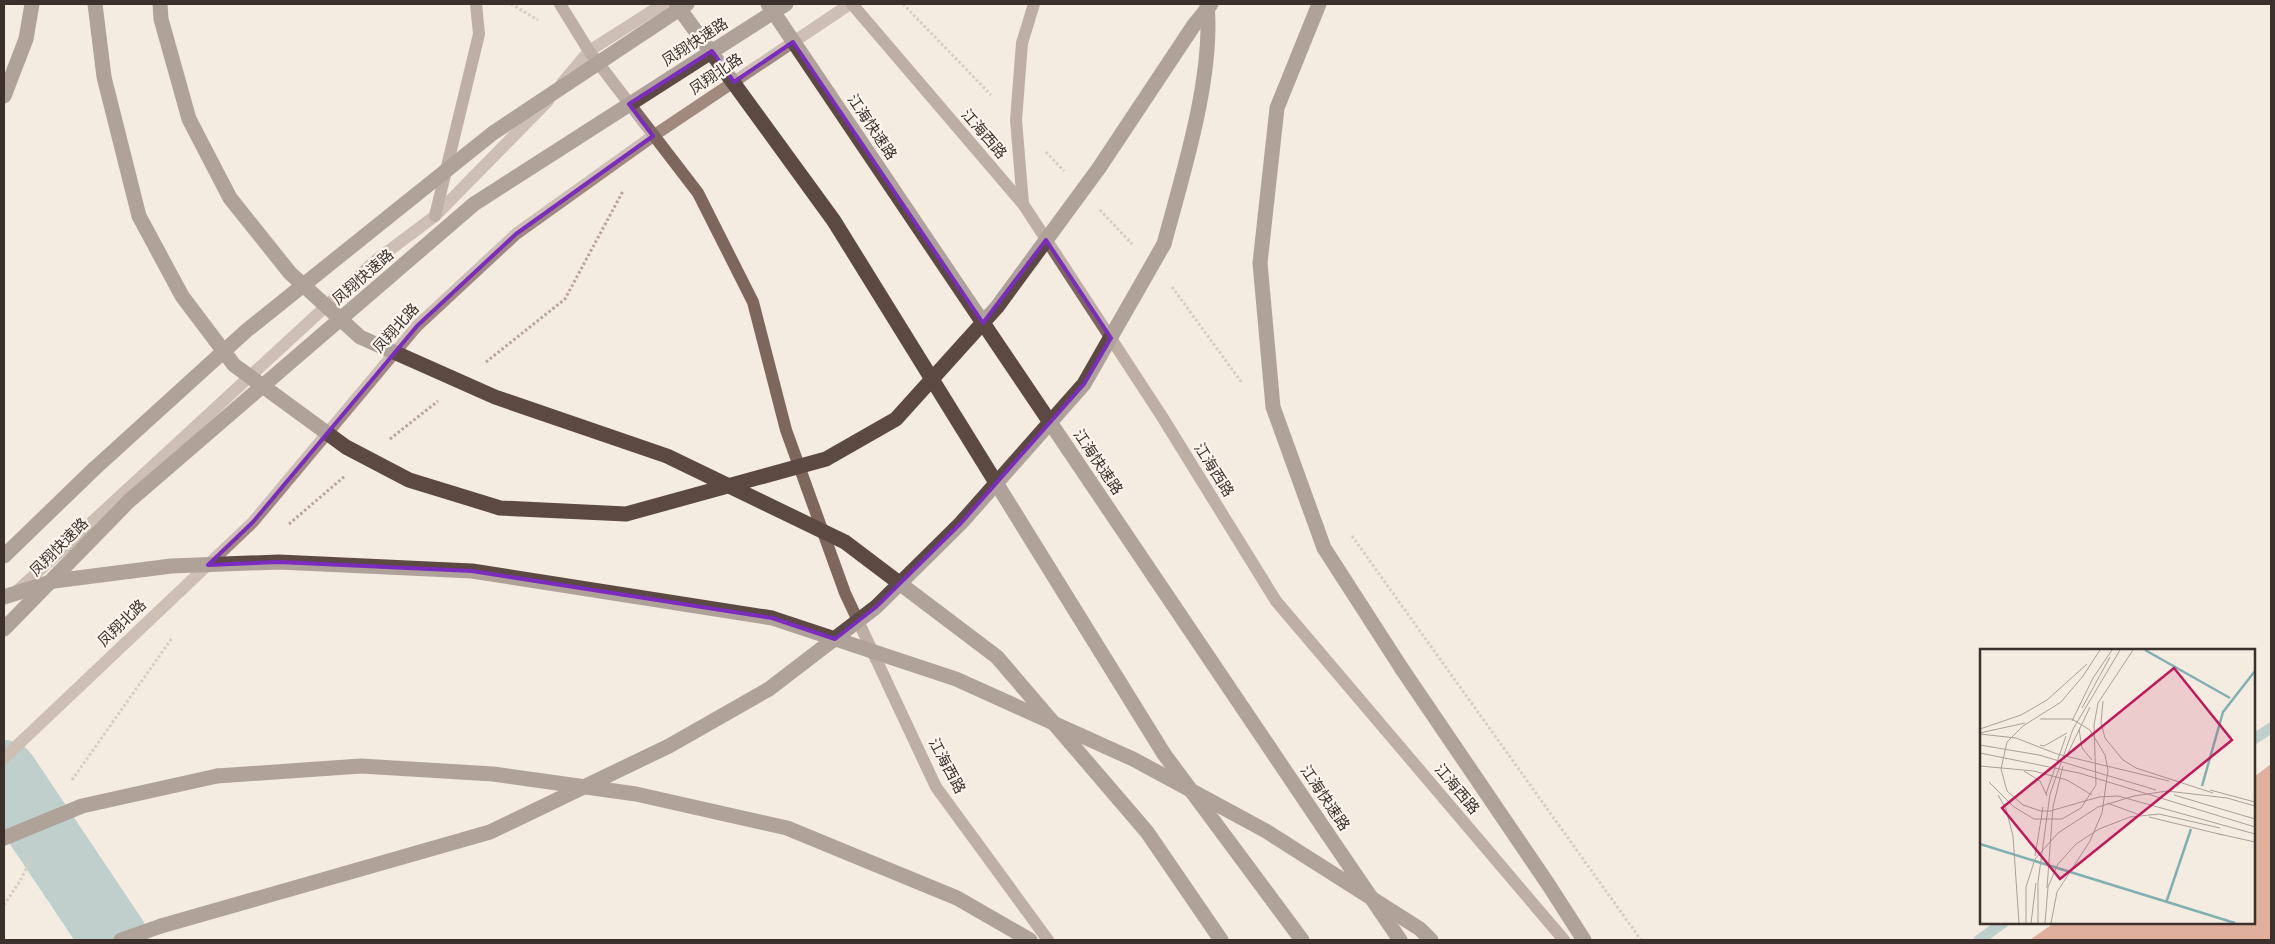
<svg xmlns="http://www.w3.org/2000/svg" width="2275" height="944" font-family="'IBM Plex Sans','Noto Sans SC',sans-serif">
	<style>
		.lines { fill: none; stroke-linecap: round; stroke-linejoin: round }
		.stream { stroke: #7fb0b2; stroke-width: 11 }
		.river { stroke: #7fb0b2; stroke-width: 68 }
		.building { fill: #c8694b }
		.path { stroke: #b9a596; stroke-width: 3; stroke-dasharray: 2.5 2.5; stroke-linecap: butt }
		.secondary { stroke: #a18a7d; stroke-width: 12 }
		.primary { stroke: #7d675c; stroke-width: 12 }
		.highway { stroke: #5c4a42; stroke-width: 15 }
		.highway-bridge { stroke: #5c4a42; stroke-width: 15 }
		.marked { fill: none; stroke: #7b2cbf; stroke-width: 4; stroke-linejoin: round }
		.labels { text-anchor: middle; stroke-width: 4.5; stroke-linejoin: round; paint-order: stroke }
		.street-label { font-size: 15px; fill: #3b302b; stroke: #fbf5ee }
		.inset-river { fill: none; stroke: #7fb0b2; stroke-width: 2.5 }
		.inset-road { fill: none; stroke: #aaa098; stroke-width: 1 }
		.view { fill: #c2185b; fill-opacity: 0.15; stroke: #c2185b; stroke-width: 2.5 }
		.inset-edge { fill: none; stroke: #3b302b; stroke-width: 2.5 }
	</style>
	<rect width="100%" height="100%" fill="#f4ebe1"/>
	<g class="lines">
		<path class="stream" d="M2254 739 2271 728
			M1979 940 2003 923"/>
		<path class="river" d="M4 774 115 940"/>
	</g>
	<path class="building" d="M2271 764V940H2030L2054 923H2254V777Z"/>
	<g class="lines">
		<path class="path" d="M511 4 538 20
			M903 4 991 95
			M1046 152 1064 171
			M1100 210 1132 244
			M1172 287 1242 383
			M486 362 565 299 623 191
			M390 439 438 401
			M289 524 345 476
			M1352 536 1641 940
			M72 780 172 638
			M4 905 20 881 32 857"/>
		<path class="secondary" d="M562 83 589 51 663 4
			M16 592 375 261 435 216 548 101
			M4 758 253 522 417 326 516 234 653 136 850 4"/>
		<path class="primary" d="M560 4 589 51 698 193 753 302 786 430 845 593 936 787 1048 940
			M852 4 1023 204 1161 415 1276 601 1564 940
			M1023 204 1016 120 1022 43 1034 4
			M435 216 479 34 476 4"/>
		<path class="highway" d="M4 96 26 39 32 4
			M1164 244C1183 173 1214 76 1207 4
			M4 556 94 469
			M4 629 129 501
			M1402 669 1548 884 1584 940
			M1164 754 1302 940
			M217 776 361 766 493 774 636 794 787 828 957 898 1030 940
			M1327 833 1400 940
			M121 940 161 926"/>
		<path class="highway-bridge" d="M95 4 104 77 139 216 182 296 234 365 346 447 409 480 500 508 626 514 826 459 896 419 997 307 1099 168 1194 25 1211 4
			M160 4 161 19 189 119 230 198 290 273 360 337 495 397 667 456 845 542 997 657 1147 832 1221 940
			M676 4 834 221 1164 754
			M768 4 1327 833
			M1319 4 1277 108 1260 263 1273 407 1324 548 1402 669
			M94 469 246 331 493 133 687 4
			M129 501 474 204 786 4
			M4 597 54 581 171 566 279 562 472 571 772 618 956 679 1133 759 1266 831 1420 929 1431 940
			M4 838 82 806 217 776
			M161 926 490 832 669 746 769 689 876 607 961 523 1084 384 1164 244"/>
	</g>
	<path d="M0 0H2275V944H0ZM793 42 983 323 1046 240 1111 338 1084 384 961 523 876 607 835 639 772 618 472 571 279 562 208 565 253 522 417 326 516 234 653 136 629 104 712 51 734 82Z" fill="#f4ebe1" fill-opacity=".55" fill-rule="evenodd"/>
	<path class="marked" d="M793 42 983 323 1046 240 1111 338 1084 384 961 523 876 607 835 639 772 618 472 571 279 562 208 565 253 522 417 326 516 234 653 136 629 104 712 51 734 82Z"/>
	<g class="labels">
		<g class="street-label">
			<text transform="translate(695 42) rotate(-33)" y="5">凤翔快速路</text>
			<text transform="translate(716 74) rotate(-34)" y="5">凤翔北路</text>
			<text transform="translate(872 127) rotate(56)" y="5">江海快速路</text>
			<text transform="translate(984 134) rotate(49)" y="5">江海西路</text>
			<text transform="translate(363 277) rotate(-41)" y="5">凤翔快速路</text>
			<text transform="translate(396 328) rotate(-48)" y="5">凤翔北路</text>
			<text transform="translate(1098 462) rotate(56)" y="5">江海快速路</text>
			<text transform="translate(1214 470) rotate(58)" y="5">江海西路</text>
			<text transform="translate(59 547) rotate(-45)" y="5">凤翔快速路</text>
			<text transform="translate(122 623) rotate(-44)" y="5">凤翔北路</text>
			<text transform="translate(947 766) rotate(62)" y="5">江海西路</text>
			<text transform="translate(1457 789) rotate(50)" y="5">江海西路</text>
			<text transform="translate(1325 798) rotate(56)" y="5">江海快速路</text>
		</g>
	</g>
	<g transform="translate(1980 649)">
		<rect width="275" height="275" fill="#f4ebe1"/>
		<path class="inset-river" d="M165 1 250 49M222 137 243 63 275 22M0 195 255 274M186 254 211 180"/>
		<path class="inset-road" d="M120 1 103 27 81 53 43 77 27 93 21 120 27 142 43 156 61 162H70L119 148 138 147 275 185M123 52 121 74 125 89 143 111 156 119 233 144M102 59 130 8M60 70H92L110 81 125 106 128 121 122 164 110 192 77 243 71 274M92 72 113 29 132 1M0 80 41 66 67 51 107 15M99 80 102 99 112 111M0 84 45 74M0 85 36 89 77 105 189 132M0 96 59 106 176 141M60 96 64 97 87 84M0 104 99 124 275 178M88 104 110 58M0 117 54 122 87 131 112 146M44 122 60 132 67 147M9 133 34 158 54 170H82L101 159 116 136 114 76 118 54 153 1M230 141 275 153M66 145 86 87M18 146 26 160 33 187 39 274M194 146 275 170M127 154 160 166M169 168 243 186M239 185 275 193M55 207 63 158M67 239 73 158 83 117M46 274V238L55 210 78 184 118 158 154 147 187 142 247 149 275 157M51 274 56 234M58 274V233L70 145 93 80 140 1M65 274 68 238 78 215 96 195 119 180 150 168 179 165 240 179"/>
		<path class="view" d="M194 19 252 91 80 230 22 159Z"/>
		<rect width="275" height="275" class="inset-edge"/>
	</g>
	<rect width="2275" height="944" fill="none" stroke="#3b302b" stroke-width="10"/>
</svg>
